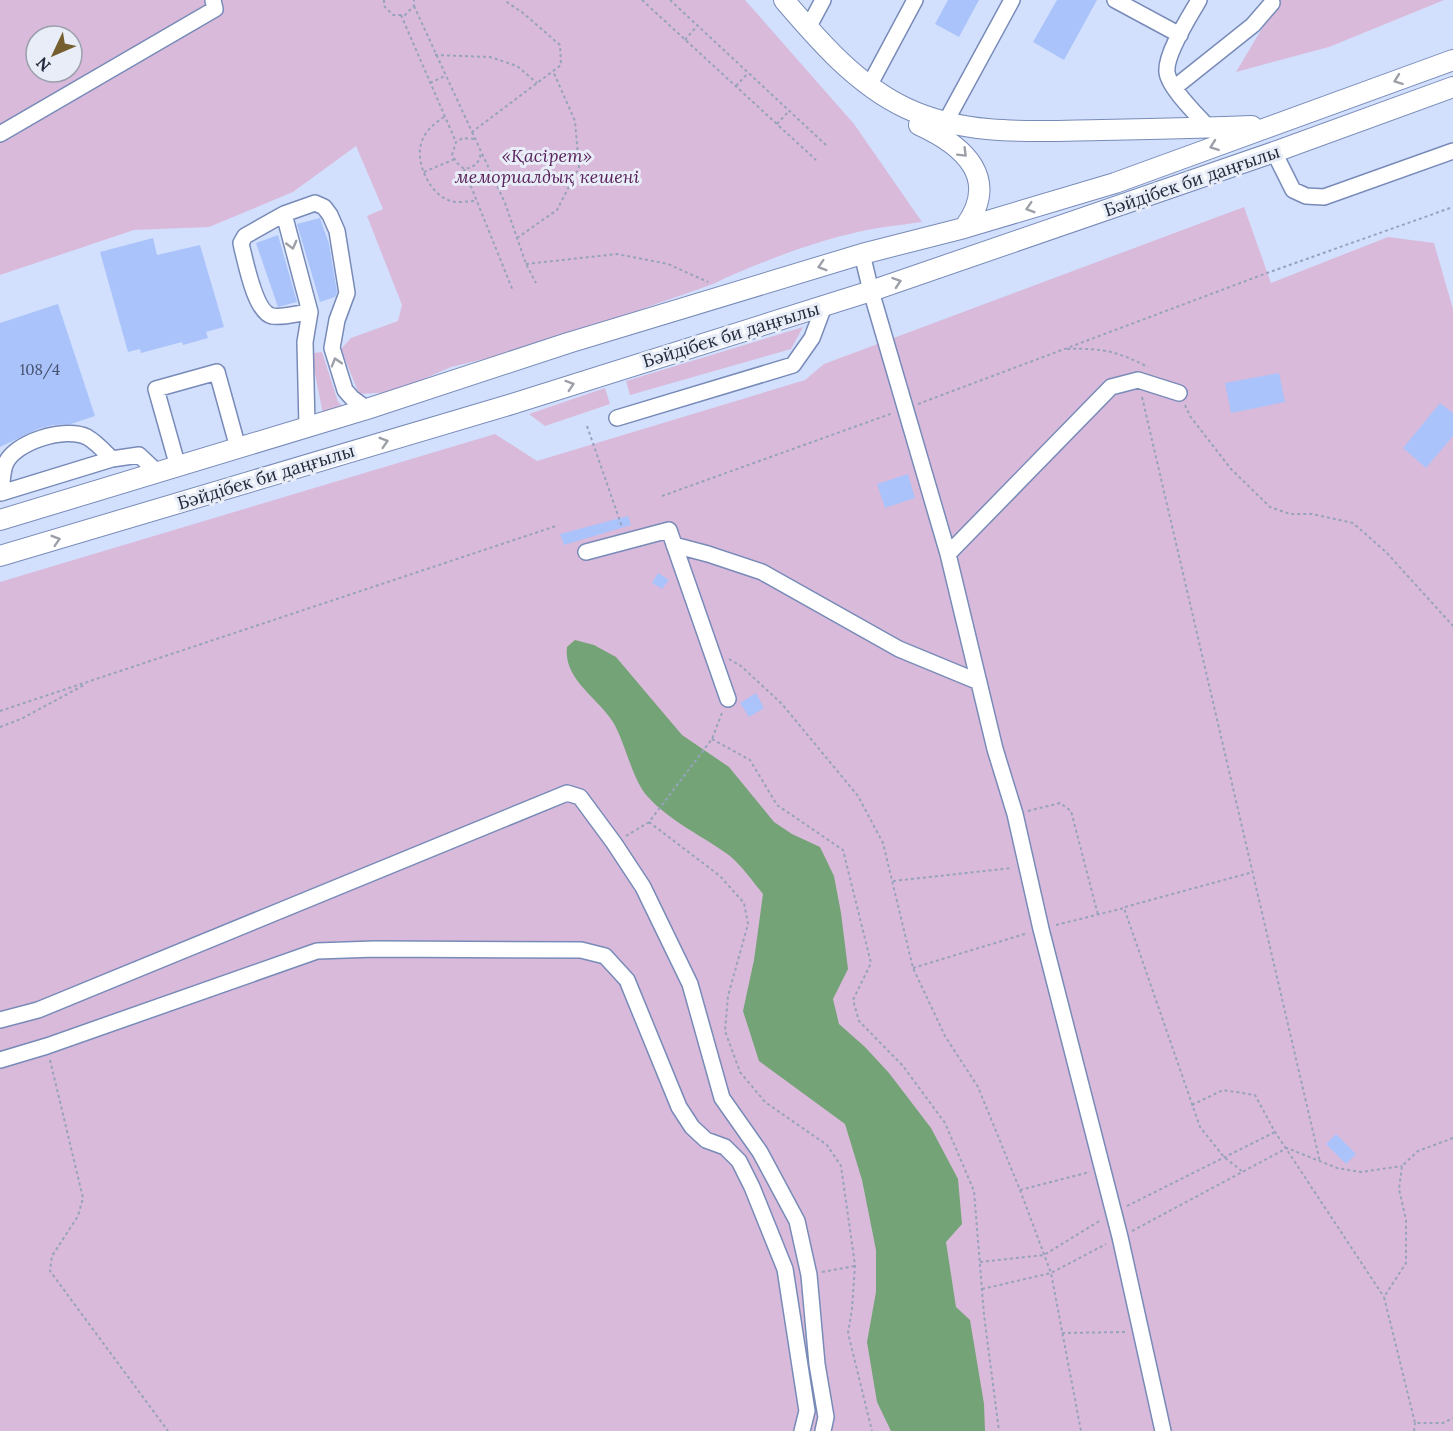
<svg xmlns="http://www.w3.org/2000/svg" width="1453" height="1431" font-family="Lora,serif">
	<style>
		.green { fill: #dabada; fill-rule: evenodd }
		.water { fill: #74a377 }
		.building { fill: #aac3fa }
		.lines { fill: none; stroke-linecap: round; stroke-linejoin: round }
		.minor-casing { stroke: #788bb8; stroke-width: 18 }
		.major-casing { stroke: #788bb8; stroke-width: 22 }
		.path { stroke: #97a3bc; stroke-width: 2; stroke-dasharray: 3 3; stroke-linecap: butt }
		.minor { stroke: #fff; stroke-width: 15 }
		.major { stroke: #fff; stroke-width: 20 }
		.oneway { stroke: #9c9fa7 }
		.labels { text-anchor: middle; stroke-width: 6; stroke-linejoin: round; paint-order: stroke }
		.number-label { font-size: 15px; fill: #44506c }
		.park-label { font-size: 18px; font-style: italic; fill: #59225c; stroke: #e8edf7 }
		.street-label { font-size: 18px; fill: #222a3c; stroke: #e8edf7 }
	</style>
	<rect width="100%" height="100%" fill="#d2e0fd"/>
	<path class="green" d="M0 0H745L854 124 922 222C901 225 879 227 858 232 812 242 755 264 713 284L534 347 451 367 394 392 359 394 341 349 351 338 398 321 402 305 367 216 383 209 356 146 293 192 209 227 134 230 0 275ZM36 36H72V72H36Z
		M1279 0H1444L1329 47 1236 72Z
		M1244 207 1271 283 1388 237 1434 243 1453 309V1431H0V582L495 434 537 461 805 380 824 364Z
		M803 327 791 349 630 395 626 381Z
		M322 352 338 402 346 409 323 414 312 359 314 353Z
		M605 388 610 404 545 426 529 414Z"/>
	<path class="water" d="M575 640 594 645 616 657 682 735 729 767 774 822 792 834 820 847 834 876 841 913 848 969 833 999 839 1024 865 1047 889 1073 931 1128 958 1179 962 1224 946 1242 956 1307 970 1320 984 1404 985 1431H891L877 1402 867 1342 876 1292V1250L862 1180 845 1124 759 1061 743 1011 754 960 763 894C753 882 742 866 730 856 703 836 671 822 648 797 632 780 626 744 613 722 598 698 563 679 567 647Z"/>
	<path class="building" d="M948 0H979L959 37 935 24Z
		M1057 0H1097L1064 60 1033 42Z
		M320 218 329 244 337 292 335 297 320 302 297 224Z
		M278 235 297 302 278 307 256 243Z
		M153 238 157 255 200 245 224 327 206 332 208 338 183 345 182 342 141 353 140 349 128 352 100 252Z
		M58 304 95 416 71 424 53 425 38 429 0 447V323Z
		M1279 373 1285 402 1231 413 1225 383Z
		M1440 403 1453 413V436L1426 468 1403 448Z
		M908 474 915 498 885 508 877 484Z
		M628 516 631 525 564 545 560 534Z
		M658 573 669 580 662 589 652 583Z
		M756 693 764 708 749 717 740 703Z
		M1336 1134 1356 1154 1346 1164 1326 1144Z"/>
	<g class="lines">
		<g class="minor-casing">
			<path id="minor" d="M1115 0 1180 35
				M1199 0C1190 16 1165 54 1167 72 1168 87 1198 116 1209 128
				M808 28 823 0
				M869 86 915 0
				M1174 88 1253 25 1272 3
				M945 123 1012 0
				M0 134 215 9 213 0
				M1274 152 1293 190 1306 196 1324 197 1453 151
				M284 214 245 236 241 243 242 248C246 263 255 312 272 316 283 318 299 313 310 312
				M862 254 871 291 948 554 995 749 1015 814 1041 929 1120 1237 1163 1431
				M617 418 793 365 812 338 824 306
				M307 426 305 342 310 312 284 214 315 203 324 207 330 215 337 231 347 293 337 320 332 348 345 390 352 398 367 409
				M112 459C105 452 96 442 87 437 66 426 13 442 5 465 2 474 2 485 1 493L112 459 139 455 158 473
				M178 467 156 389 217 372 238 448
				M674 545 708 554 762 572 899 649 979 682
				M586 552 669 530 728 699
				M948 554 1111 387 1138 380 1179 393
				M0 1020 38 1010 567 793 580 797 614 843 643 887 690 984 722 1098 760 1152 797 1221 809 1275 817 1364 826 1417 823 1431
				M0 1060 47 1046 317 951 375 949 581 950 605 956 627 980 679 1107 692 1127 706 1140 725 1147 739 1161 752 1187 785 1269 807 1411 802 1431"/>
		</g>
		<g class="major-casing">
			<path id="major" d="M784 0C819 41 857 85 906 108 967 137 1036 131 1102 130 1152 129 1202 128 1252 126
				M919 125C965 146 1001 179 964 228
				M0 520 367 409 568 343 862 254 964 228 1115 183 1453 60
				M0 556 512 404 871 291 1280 150 1453 87"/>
		</g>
		<path class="path" d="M384 0V6L393 15H405L414 6V0
			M642 0 816 160
			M670 0 826 145
			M414 6 472 132 561 65 560 45 523 13 504 0
			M401 15 456 142
			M685 40 697 26
			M435 55 490 57 517 66 537 83
			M430 83 445 76
			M736 86 748 73
			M444 117C435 123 426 130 422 141 414 160 429 193 448 200 457 204 468 201 477 201
			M777 124 789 111
			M472 132 505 203 526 264 536 283
			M474 139 463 138 456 142 452 155 457 163 464 169C475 167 479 163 481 153
			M464 169 513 291
			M424 172 455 159
			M517 238 557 210 579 167 575 121 553 71
			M526 264 617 254 668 264 708 282
			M1067 349C1103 348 1116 351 1148 367
			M1142 397 1320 1162
			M918 404 1267 273 1453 207
			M1185 405 1190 416 1231 469 1270 507 1290 514H1312L1353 523 1386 552 1453 626
			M587 426 622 527
			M662 496 893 413
			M729 659 741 666 782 704 858 796 883 843 913 968 945 1036 978 1087 1020 1190 1051 1273 1081 1431
			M0 711 556 526
			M0 727 21 719 86 684
			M712 739 750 760 777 805 843 850 871 963 853 1000 859 1021 903 1066 945 1123 974 1191 984 1315 999 1431
			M1028 811 1060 803 1071 811 1098 915
			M649 822 720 876 744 903 748 924 728 996 725 1031 740 1072 765 1102 827 1145 841 1166 855 1265 852 1309 848 1333 872 1431
			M626 836 649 822 712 739 722 713
			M893 881 1012 868
			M1125 907 1253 872
			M1056 925 1124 908 1200 1127 1224 1157 1243 1172
			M913 968 1028 933
			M50 1060 83 1198 78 1216 52 1256 50 1271 168 1431
			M1192 1105 1223 1090 1255 1095 1275 1132 1384 1297
			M1453 1138 1418 1151 1402 1166 1399 1189 1406 1220V1263L1384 1297 1415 1423H1443L1453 1418
			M1020 1190 1090 1172
			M1127 1206 1275 1132
			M1132 1231 1287 1148 1337 1168 1361 1172 1402 1166
			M980 1262 1044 1255 1101 1220
			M822 1272 855 1266
			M982 1289 1051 1273 1106 1244
			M1062 1333 1125 1332
			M1414 1431 1415 1423"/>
		<use href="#minor" class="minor"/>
		<use href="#major" class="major"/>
	</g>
	<defs><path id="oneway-chevron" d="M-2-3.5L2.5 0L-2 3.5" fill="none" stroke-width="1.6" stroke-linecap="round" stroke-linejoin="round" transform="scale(1.5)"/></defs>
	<g class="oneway">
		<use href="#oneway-chevron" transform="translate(1398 80) rotate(160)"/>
		<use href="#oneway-chevron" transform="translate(1214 146) rotate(160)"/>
		<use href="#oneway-chevron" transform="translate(963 153) rotate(45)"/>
		<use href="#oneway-chevron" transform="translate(1030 208) rotate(163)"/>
		<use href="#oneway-chevron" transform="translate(292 245) rotate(75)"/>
		<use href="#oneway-chevron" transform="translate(822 266) rotate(163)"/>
		<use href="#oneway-chevron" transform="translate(897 282) rotate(-19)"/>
		<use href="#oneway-chevron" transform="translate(336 362) rotate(-107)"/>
		<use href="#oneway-chevron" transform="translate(570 385) rotate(-18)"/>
		<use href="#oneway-chevron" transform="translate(384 442) rotate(-17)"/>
		<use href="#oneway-chevron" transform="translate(56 540) rotate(-17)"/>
	</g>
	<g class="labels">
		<g class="number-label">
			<text x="40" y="375">108/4</text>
		</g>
		<g class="park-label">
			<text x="547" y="162">«Қасірет»<tspan x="547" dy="21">мемориалдық кешені</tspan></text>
		</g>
		<g class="street-label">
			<text transform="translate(1192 181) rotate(-19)" y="6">Бәйдібек би даңғылы</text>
			<text transform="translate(731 335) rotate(-17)" y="6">Бәйдібек би даңғылы</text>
			<text transform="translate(266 477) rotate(-17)" y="6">Бәйдібек би даңғылы</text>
		</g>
	</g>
	<g transform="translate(54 54) rotate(226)"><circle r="28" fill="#e8edf7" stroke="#999fac" stroke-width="1.5"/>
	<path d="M0-4.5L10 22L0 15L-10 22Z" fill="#755f2f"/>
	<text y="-9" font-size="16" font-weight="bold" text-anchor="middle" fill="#222a3c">N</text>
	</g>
</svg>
